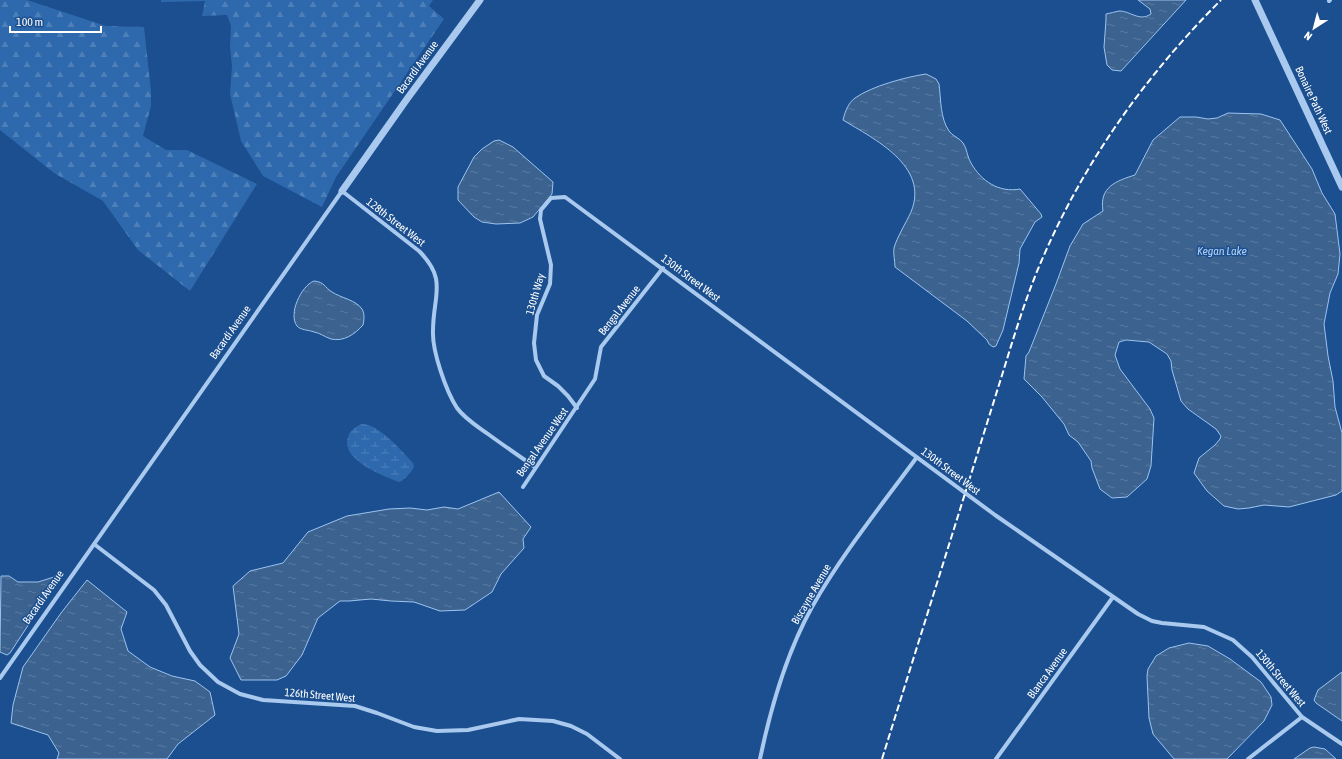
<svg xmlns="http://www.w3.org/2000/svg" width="1342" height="759" font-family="'Asap Condensed',sans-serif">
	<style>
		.forest { fill: url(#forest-firs) }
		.wetland { fill: url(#wetland-marsh) }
		.water { fill: url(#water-ripples); stroke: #9cc4f0 }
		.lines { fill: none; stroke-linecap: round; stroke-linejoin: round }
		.minor { stroke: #a9c9ee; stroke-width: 4 }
		.tertiary { stroke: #a9c9ee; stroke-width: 7 }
		.rail { stroke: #fff; stroke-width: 2; stroke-dasharray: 7 3; stroke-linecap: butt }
		.labels { text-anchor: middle; stroke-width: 3; stroke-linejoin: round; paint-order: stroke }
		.street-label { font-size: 11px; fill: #fff; stroke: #1b4f8f }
		.water-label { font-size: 12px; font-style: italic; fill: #b5d3f5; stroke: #1b4f8f }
	</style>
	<defs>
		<pattern id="forest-firs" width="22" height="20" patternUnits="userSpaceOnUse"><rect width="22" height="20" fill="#2e69ad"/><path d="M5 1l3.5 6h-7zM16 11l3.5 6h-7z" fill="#4d80b9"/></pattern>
		<pattern id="wetland-marsh" width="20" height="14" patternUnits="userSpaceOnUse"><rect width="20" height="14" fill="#2e69ad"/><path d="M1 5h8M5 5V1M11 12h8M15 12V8" fill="none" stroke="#4d80b9"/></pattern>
		<pattern id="water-ripples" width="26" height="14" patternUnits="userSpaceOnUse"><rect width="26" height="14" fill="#3c6290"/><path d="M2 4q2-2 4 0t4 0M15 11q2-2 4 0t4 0" fill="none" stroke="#597aa1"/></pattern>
	</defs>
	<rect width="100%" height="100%" fill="#1b4f8f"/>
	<path class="forest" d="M0 0H27L106 26 144 27 151 91V106L143 136 166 150H187L257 184 190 291 138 250 103 201 54 173 0 130Z
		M161 0H433L429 6 444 19 336 177 322 207 263 176 241 141 230 94 232 66 230 47 231 26 227 15 202 16 205 1 161 2Z"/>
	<path class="wetland" d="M361 424C378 423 402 451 413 463L414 467C411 472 405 480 399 482 384 476 340 460 348 437 350 431 355 427 361 424Z"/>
	<path class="water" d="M1138 0H1186L1121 71 1112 70 1107 65 1104 47 1106 20V14C1110 13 1115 12 1119 11 1131 11 1139 22 1151 14L1150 9Z
		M926 74 936 79 939 84C941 99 940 118 949 131 952 136 960 138 963 143 967 148 967 157 971 163 981 181 999 193 1020 189L1041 214 1042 217 1035 222 1020 249 1019 263 1003 330 996 346 993 347 989 344 987 340 967 321 895 267C895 261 893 254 894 248 897 237 906 223 911 212 930 166 874 139 843 120 845 112 848 103 855 98 872 86 906 77 926 74Z
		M1228 113 1261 114 1280 120 1312 169 1322 193 1335 214 1340 254 1338 274 1330 293 1324 324 1328 356 1333 381 1335 407 1342 433V491L1336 495 1289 507 1264 505 1249 508 1238 509 1224 506 1207 491 1194 473 1199 458 1215 445 1220 439 1221 436 1216 429 1188 409 1181 401 1172 370 1171 361 1167 354 1149 342 1126 340 1119 342 1115 355 1120 369 1150 409 1154 418 1151 466 1147 479 1127 497 1112 498 1100 489 1092 468 1091 461 1078 442 1069 435 1064 424 1042 397 1024 379 1026 356 1029 352 1056 284 1070 246 1083 224 1103 211C1099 187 1116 181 1135 175L1153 140 1180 117H1196L1208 119 1217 118Z
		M499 140 513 147 553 182 552 194 533 217 520 223 496 224 482 222 474 217 458 200V187L474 157 482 149 494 141Z
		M314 281C325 282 324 287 332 292 341 298 356 300 362 309 365 314 364 320 363 325 355 334 344 342 331 339 325 337 320 333 314 332 309 330 300 330 297 326 288 314 301 286 314 281Z
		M499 492 531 527 523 539 524 548 501 574 492 592 465 610 440 611 414 602 391 601 371 599 349 601H340L318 618 302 655 286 676 277 680H241L230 658 239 634 233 586 250 571 283 563 308 532 347 516 389 509 410 508 427 510 444 507 458 509Z
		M1 576H9L18 582H38L54 577 59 578 10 653 7 655 0 652Z
		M87 580 127 612 121 629 128 651 150 667 172 676 195 681 210 692 215 715 178 744 167 759H57L59 753 48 735 11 723 13 705 23 667 61 613Z
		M1189 643 1208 646 1230 659 1261 682 1271 697 1272 705 1264 721 1227 759H1174L1153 734 1149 718 1147 676 1148 669 1156 656 1169 648Z
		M1342 672V721L1316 703 1314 700 1318 690Z
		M1314 747 1325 749 1336 759H1294L1310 748Z"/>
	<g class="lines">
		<path class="minor" d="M1329 1 1330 0
			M577 408 568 396 558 386 544 376 536 360 534 343 537 315 550 284 551 265 540 219 541 210 551 198 565 197 995 515 1138 614 1152 621 1162 623 1204 627 1233 640 1252 657 1302 717 1342 744
			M523 487 595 379 601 347 663 268
			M94 544 154 590 166 605 190 651 200 665 218 682 240 694 263 700 355 706 377 713 414 727 437 731 468 730 519 719 553 721 571 726 587 734 620 759
			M0 678 342 191 419 251C448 280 433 295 433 331 432 351 446 391 457 408 465 419 477 426 488 434 503 445 519 456 535 467
			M760 759C771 706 786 654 812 607 842 554 881 506 917 457
			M996 759 1113 597
			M1248 759 1302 717"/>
		<path class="tertiary" d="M1255 0 1342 187
			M342 191 407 99 480 0"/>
		<path class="rail" d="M882 759 1003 372C1015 333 1027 293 1044 255 1086 159 1147 74 1221 0"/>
	</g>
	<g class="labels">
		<g class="street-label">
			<text transform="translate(417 67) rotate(-54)" y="4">Bacardi Avenue</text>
			<text transform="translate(1314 100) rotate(65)" y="4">Bonaire Path West</text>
			<text transform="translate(396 222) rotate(38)" y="4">128th Street West</text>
			<text transform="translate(691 278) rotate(37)" y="4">130th Street West</text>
			<text transform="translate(535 294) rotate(-74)" y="4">130th Way</text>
			<text transform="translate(619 310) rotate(-52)" y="4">Bengal Avenue</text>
			<text transform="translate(230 332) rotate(-55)" y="4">Bacardi Avenue</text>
			<text transform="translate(542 442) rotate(-55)" y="4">Bengal Avenue West</text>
			<text transform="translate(951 471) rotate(37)" y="4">130th Street West</text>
			<text transform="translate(811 594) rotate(-60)" y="4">Biscayne Avenue</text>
			<text transform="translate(43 597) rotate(-55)" y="4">Bacardi Avenue</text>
			<text transform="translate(1047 673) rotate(-54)" y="4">Blanca Avenue</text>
			<text transform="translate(1281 678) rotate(50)" y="4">130th Street West</text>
			<text transform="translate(320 695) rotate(5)" y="4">126th Street West</text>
		</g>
		<g class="water-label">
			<text x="1222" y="255">Kegan Lake</text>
		</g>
	</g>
	<g transform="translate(1314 28) rotate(216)" stroke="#1b4f8f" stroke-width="3" paint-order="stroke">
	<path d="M0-3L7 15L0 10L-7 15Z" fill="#ffffff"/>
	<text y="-6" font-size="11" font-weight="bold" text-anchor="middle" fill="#ffffff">N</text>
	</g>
	<path d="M10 26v6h91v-6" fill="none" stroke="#ffffff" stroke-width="2"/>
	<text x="16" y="26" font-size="12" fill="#ffffff" stroke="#1b4f8f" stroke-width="3" paint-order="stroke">100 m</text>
</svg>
